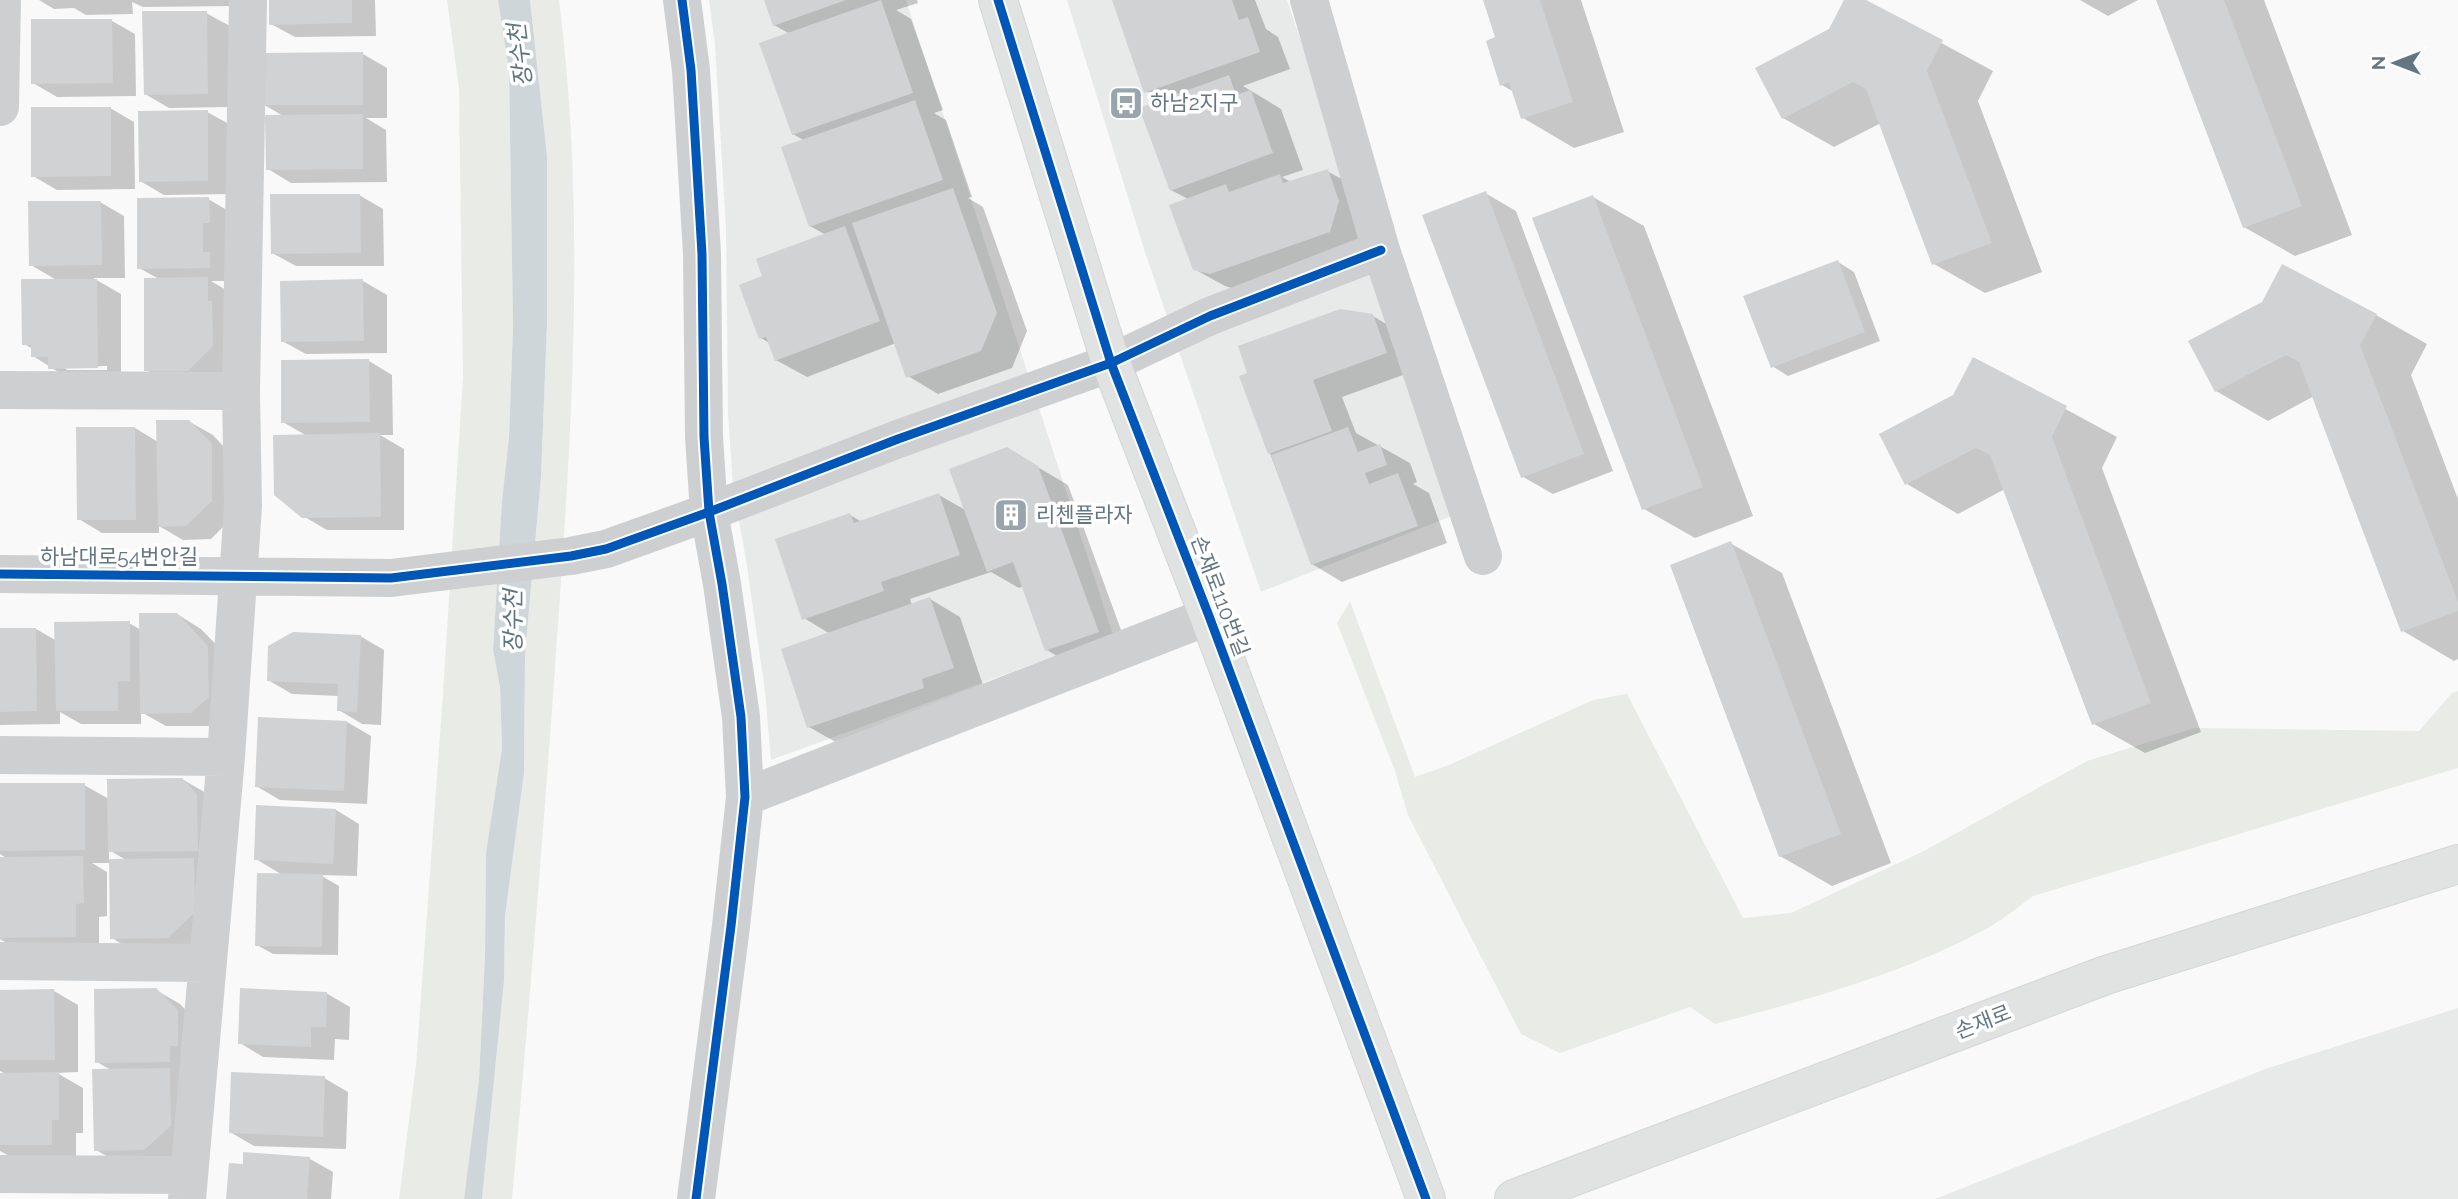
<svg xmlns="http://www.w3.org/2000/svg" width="2458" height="1199" font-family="Raleway,'Noto Sans KR',sans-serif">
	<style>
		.built { fill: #e8e9e9 }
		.green { fill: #e8ebe6 }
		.water { fill: #ced6d9 }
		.shadow { fill: #0003; fill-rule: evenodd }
		.building { fill: #d0d2d3 }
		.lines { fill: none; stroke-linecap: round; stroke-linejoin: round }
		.secondary-casing { stroke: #d5d6d7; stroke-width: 40 }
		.street { stroke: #cecfd0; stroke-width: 38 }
		.secondary { stroke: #e1e2e2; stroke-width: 38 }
		.cycleway-casing { stroke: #fff; stroke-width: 13 }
		.cycleway { stroke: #0057b8; stroke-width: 9 }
		.labels { text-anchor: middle; stroke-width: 7; stroke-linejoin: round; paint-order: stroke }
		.poi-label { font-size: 21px; fill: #657683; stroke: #fff; text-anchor: start }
		.street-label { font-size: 21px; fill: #657683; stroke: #fff }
		.water-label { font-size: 23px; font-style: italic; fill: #60757c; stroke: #fff }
	</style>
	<rect width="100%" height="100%" fill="#f9f9f9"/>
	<path class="built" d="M709 0H906L1113 635 771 760 765 691 746 560 733 487 728 412 726 229 715 45Z
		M1067 0H1287L1459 513 1261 592 1144 249Z
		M2458 1008V1199H1935L2268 1068Z"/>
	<path class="green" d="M447 0H498L509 70 513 327 509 437 502 501 493 650 500 687 502 748 486 853 485 955 479 1080 464 1199H399L416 1065 443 694 463 377 459 89Z
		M530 0H559C586 212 572 427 557 639 544 826 529 1012 512 1199H482L504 981 505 916 524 773 525 654 541 477 547 324V156Z
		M1350 601 1415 777 1449 765 1593 700 1627 694 1743 918 1791 913 1924 851 2087 761 2195 728 2419 731 2452 693 2458 691V768L2033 896C2017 908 2001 921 1984 930 1900 975 1806 1000 1715 1024L1690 1007 1560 1053 1521 1034 1408 815 1394 768 1337 623Z"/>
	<path class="water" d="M498 0H530L547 156V324L541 477 525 654 524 773 505 916 504 981 482 1199H464L479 1080 485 955 486 853 502 748 500 687 493 650 502 501 509 437 513 327 509 70Z"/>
	<path class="shadow" d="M39 0H238V6L143 7 132 2 133 14 86 15 74 8 54 9Z
		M271 0H375L376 36 295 37 271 24Z
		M766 0H917L918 3 896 10 911 19 943 110 934 113 946 120 972 197 968 198 983 207 1027 331 1012 368 938 394 908 376 896 343 807 377 776 360 771 344 761 338 765 277 826 235 810 226 805 141 793 134 790 34 774 25Z
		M1114 0H1255L1266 29 1278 37 1290 69 1243 86 1281 109 1303 170 1282 177 1291 182 1327 171 1358 188 1361 249 1241 291 1225 286 1194 269 1188 199 1171 190 1163 101 1146 91Z
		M1485 0H1581L1624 132 1574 148 1523 118 1514 92 1502 85 1498 38Z
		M1846 0H1862L1993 71 1978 101 2042 272 1985 293 1934 264 1881 123 1834 147 1783 118Z
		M2080 0H2138L2108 16Z
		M2158 0H2264L2352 235 2295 256 2244 227Z
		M206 13 230 26 231 107 169 108 145 94Z
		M112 21 135 34 136 96 57 97 33 83Z
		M363 54 387 68V118H366L386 130 387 182 291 183 268 169 283 116 263 104Z
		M110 108 134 122 135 189 57 190 33 176Z
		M207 112 231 125 232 194 164 195 140 181Z
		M1485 193 1516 211 1613 471 1553 494 1523 477Z
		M359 195 383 209 384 266H296L272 253Z
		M1593 197 1644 226 1753 516 1695 538 1644 509Z
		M208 199 232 213 234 281H211L231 293 236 360 212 383H170L146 370 159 279 139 268Z
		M100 202 124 216 125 278H93L121 294V381L74 382 33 356V349L24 344 58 281 31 265ZM107 366V370H67L64 367Z
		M1838 262 1854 272 1880 341 1788 376 1772 366Z
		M363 281 387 295V353L306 354 282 341Z
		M2376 315 2427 344 2411 375 2458 499V659L2454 661 2403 631 2314 396 2268 421 2216 391 2191 342Z
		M1373 316 1403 334 1417 370 1342 397 1356 433 1410 463 1417 482 1413 484 1429 493 1447 543 1342 582 1312 564 1241 377Z
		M1974 359 2117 437 2102 468 2201 732 2145 753 2094 724 2005 489 1958 514 1907 484Z
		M369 361 392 375 393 435H380L404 449V530H327L303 516 307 436 283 422Z
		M188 421 213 435 235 459V515L211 539 183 540 159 526V533H102L79 519 135 428 158 442Z
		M1007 449 1068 485 1128 649 1077 668 1047 650 1024 586 1019 588 991 572 910 599 912 605 930 599 960 617 983 685 839 744 809 727 830 634 804 618 850 515 862 522 939 495 967 511Z
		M1730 543 1782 573 1891 863 1832 886 1780 856Z
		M177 614 201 629 232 661 216 726H166L141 712V724H81L60 712V724L0 725V630L36 629 57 641 129 623 141 630Z
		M360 636 384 650 381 725 362 724 339 710V696L292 694 268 680Z
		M347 722 371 736 367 804 280 800 256 786Z
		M182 779 206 793 192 951 135 952 112 938 110 863H92L107 872V916L99 917V950L20 951 0 939V859H8L0 854V785H84L109 799ZM109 850 126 860 109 861Z
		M336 810 359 824 357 876 320 875 339 886 338 955 273 954 257 945 284 876 256 859Z
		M156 990 180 1004 201 1025 194 1075H178L194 1084V1140L169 1163H119L96 1150 111 1070 97 1062Z
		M54 991 78 1005V1072L57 1073 83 1088V1133H76V1158H13L0 1151V1074H6L0 1071V992Z
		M326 993 350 1007 349 1040 335 1039 334 1060 263 1057 240 1043Z
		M324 1078 348 1092 346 1149 254 1146 230 1132Z
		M310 1159 333 1172 331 1199H228Z"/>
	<path class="building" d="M269 0H352V23L269 25Z
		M764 0H846L773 26Z
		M881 0 913 93 792 135 759 43Z
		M1112 0H1232L1239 20 1248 17 1260 52 1144 93Z
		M1483 0H1540L1573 102 1521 119 1509 82 1500 86 1486 41 1495 37Z
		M1844 0H1866L1943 40 1927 71 1992 243 1932 265 1866 89 1853 82 1782 119 1755 68 1829 29Z
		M2156 0H2224L2302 206 2243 228Z
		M142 11H207L208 94 144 95Z
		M31 19H112L113 83 31 84Z
		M363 52V105H261L260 53Z
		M1229 75 1236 95 1251 90 1273 153 1170 191 1139 108Z
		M915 100 943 180 809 227 781 147Z
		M31 107H111V176L31 177Z
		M208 110V181L139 182 138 111Z
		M363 114V169L266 170 265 115Z
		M1328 169 1339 201 1330 232 1210 274 1193 270 1169 205 1226 184 1229 192 1280 174 1283 183Z
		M953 188 997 313 981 351 906 378 852 223Z
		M1486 191 1584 454 1521 478 1422 215Z
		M270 194H360L361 253 271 254Z
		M1593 195 1703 487 1642 510 1532 218Z
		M209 197 210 223H203V252H210V268L137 269V198Z
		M28 201H101L102 265 29 266Z
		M845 226 880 321 775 361 766 337 759 339 739 285 762 276 756 259Z
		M1838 260 1865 332 1771 368 1743 296Z
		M2282 264 2377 314 2360 345 2458 602V611L2401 632 2299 362 2286 355 2215 392 2188 341 2262 302Z
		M208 277V301H212L213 346 188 371H144V278Z
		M21 279H97L98 368 48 369V357H31V345H22Z
		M363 279 364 341 281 342 280 281Z
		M1340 309 1373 314 1387 353 1313 380 1332 431 1268 454 1239 376 1247 373 1238 346Z
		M1973 357 2067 406 2052 437 2151 703 2092 725 1990 455 1976 448 1905 485 1879 434 1953 395Z
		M369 359 370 422 281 423V360Z
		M156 420H189L212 444V501L186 526 158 527Z
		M76 427H135L136 520H77Z
		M1348 427 1358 452 1380 444 1387 465 1365 473 1369 484 1398 473 1418 526 1311 565 1271 455Z
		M380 433 381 517 302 518 274 495 273 435Z
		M1007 447 1038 466 1099 632 1045 651 1013 562 987 572 949 469Z
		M939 493 960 555 881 582 884 591 802 620 775 539 850 513 854 523Z
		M1731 541 1841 834 1779 857 1670 565Z
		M930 597 954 668 922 679 924 688 807 728 781 649Z
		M139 613H177L208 646 209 697 191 713 140 714Z
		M130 621V681H118V711H56L54 622Z
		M0 628H36L37 711 0 712Z
		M293 632 361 635 357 712 337 711 338 684 267 681 268 646Z
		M258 717 347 721 344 791 255 787Z
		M182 778 197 794 198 851 108 852 107 779Z
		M0 783H85V850L0 851Z
		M256 805 336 809 333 864 254 860Z
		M83 856 84 903 76 904V937L0 938V857Z
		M194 858 195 912 168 938 110 939 109 859Z
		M257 873 323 874 322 947 255 946Z
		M156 988 178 1010V1046H170V1062L95 1063 94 989Z
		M240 988 327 992 326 1027H311V1047L238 1044Z
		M54 989 55 1060H0V990Z
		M170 1068 171 1126 144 1150 94 1151 92 1069Z
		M59 1072V1120H52V1145H0V1073Z
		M231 1072 325 1076 323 1137 229 1133Z
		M243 1152 310 1157 307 1199H226L229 1163 243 1164Z"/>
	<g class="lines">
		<g class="secondary-casing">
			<path id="secondary" d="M998 0 1111 363 1209 616 1426 1199
				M1514 1199 2106 975 2458 864"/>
		</g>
		<path class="street" d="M682 0 691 70 702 254 704 437 709 512 722 584 741 717 745 797 731 926 696 1199
			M1309 0 1381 250 1483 556
			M0 107 2 0
			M0 390 241 391
			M0 574 391 578 571 556 606 549 709 512 898 439 1111 363 1210 316 1381 250
			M0 755 226 757
			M745 797 1209 616
			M0 961 207 963
			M0 1174 189 1175
			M187 1199 226 757 243 506 241 391 248 0"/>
		<use href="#secondary" class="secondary"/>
		<g class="cycleway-casing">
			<path id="cycleway" d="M682 0 691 70 702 254 704 437 709 512 722 584 741 717 745 797 731 926 696 1199
				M998 0 1111 363 1209 616 1426 1199
				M0 574 391 578 571 556 606 549 709 512 898 439 1111 363 1210 316 1381 250"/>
		</g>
		<use href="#cycleway" class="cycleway"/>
	</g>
	<defs>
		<g id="bus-square" transform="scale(1.75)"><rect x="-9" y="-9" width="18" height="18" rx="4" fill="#99a4ac" stroke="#fff"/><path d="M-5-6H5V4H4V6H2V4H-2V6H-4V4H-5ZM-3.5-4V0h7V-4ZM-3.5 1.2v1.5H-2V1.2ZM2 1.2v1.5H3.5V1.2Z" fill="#fff"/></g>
		<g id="building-square" transform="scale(1.75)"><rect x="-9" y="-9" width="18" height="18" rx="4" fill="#99a4ac" stroke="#fff"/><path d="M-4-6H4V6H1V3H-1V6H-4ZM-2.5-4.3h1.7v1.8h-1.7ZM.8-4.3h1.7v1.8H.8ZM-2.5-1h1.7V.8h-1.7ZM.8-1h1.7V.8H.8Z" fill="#fff"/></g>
	</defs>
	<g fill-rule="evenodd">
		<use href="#bus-square" x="1126" y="103"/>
		<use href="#building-square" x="1011" y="515"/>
	</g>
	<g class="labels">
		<g class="poi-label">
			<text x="1150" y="110">하남2지구</text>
			<text x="1036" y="522">리첸플라자</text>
		</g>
		<g class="street-label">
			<text x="119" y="564">하남대로54번안길</text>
			<text transform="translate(1220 596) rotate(69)" y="7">손재로110번길</text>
			<text transform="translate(1983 1022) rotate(-21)" y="7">손재로</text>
		</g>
		<g class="water-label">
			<text transform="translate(520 55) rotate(-97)" y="8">장수천</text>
			<text transform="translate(513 621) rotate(-90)" y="8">장수천</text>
		</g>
	</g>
	<g transform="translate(2395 63) rotate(270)" stroke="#ffffff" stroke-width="5" paint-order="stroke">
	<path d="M0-5L12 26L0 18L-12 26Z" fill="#657683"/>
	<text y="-10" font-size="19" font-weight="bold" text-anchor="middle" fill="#657683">N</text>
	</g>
</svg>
